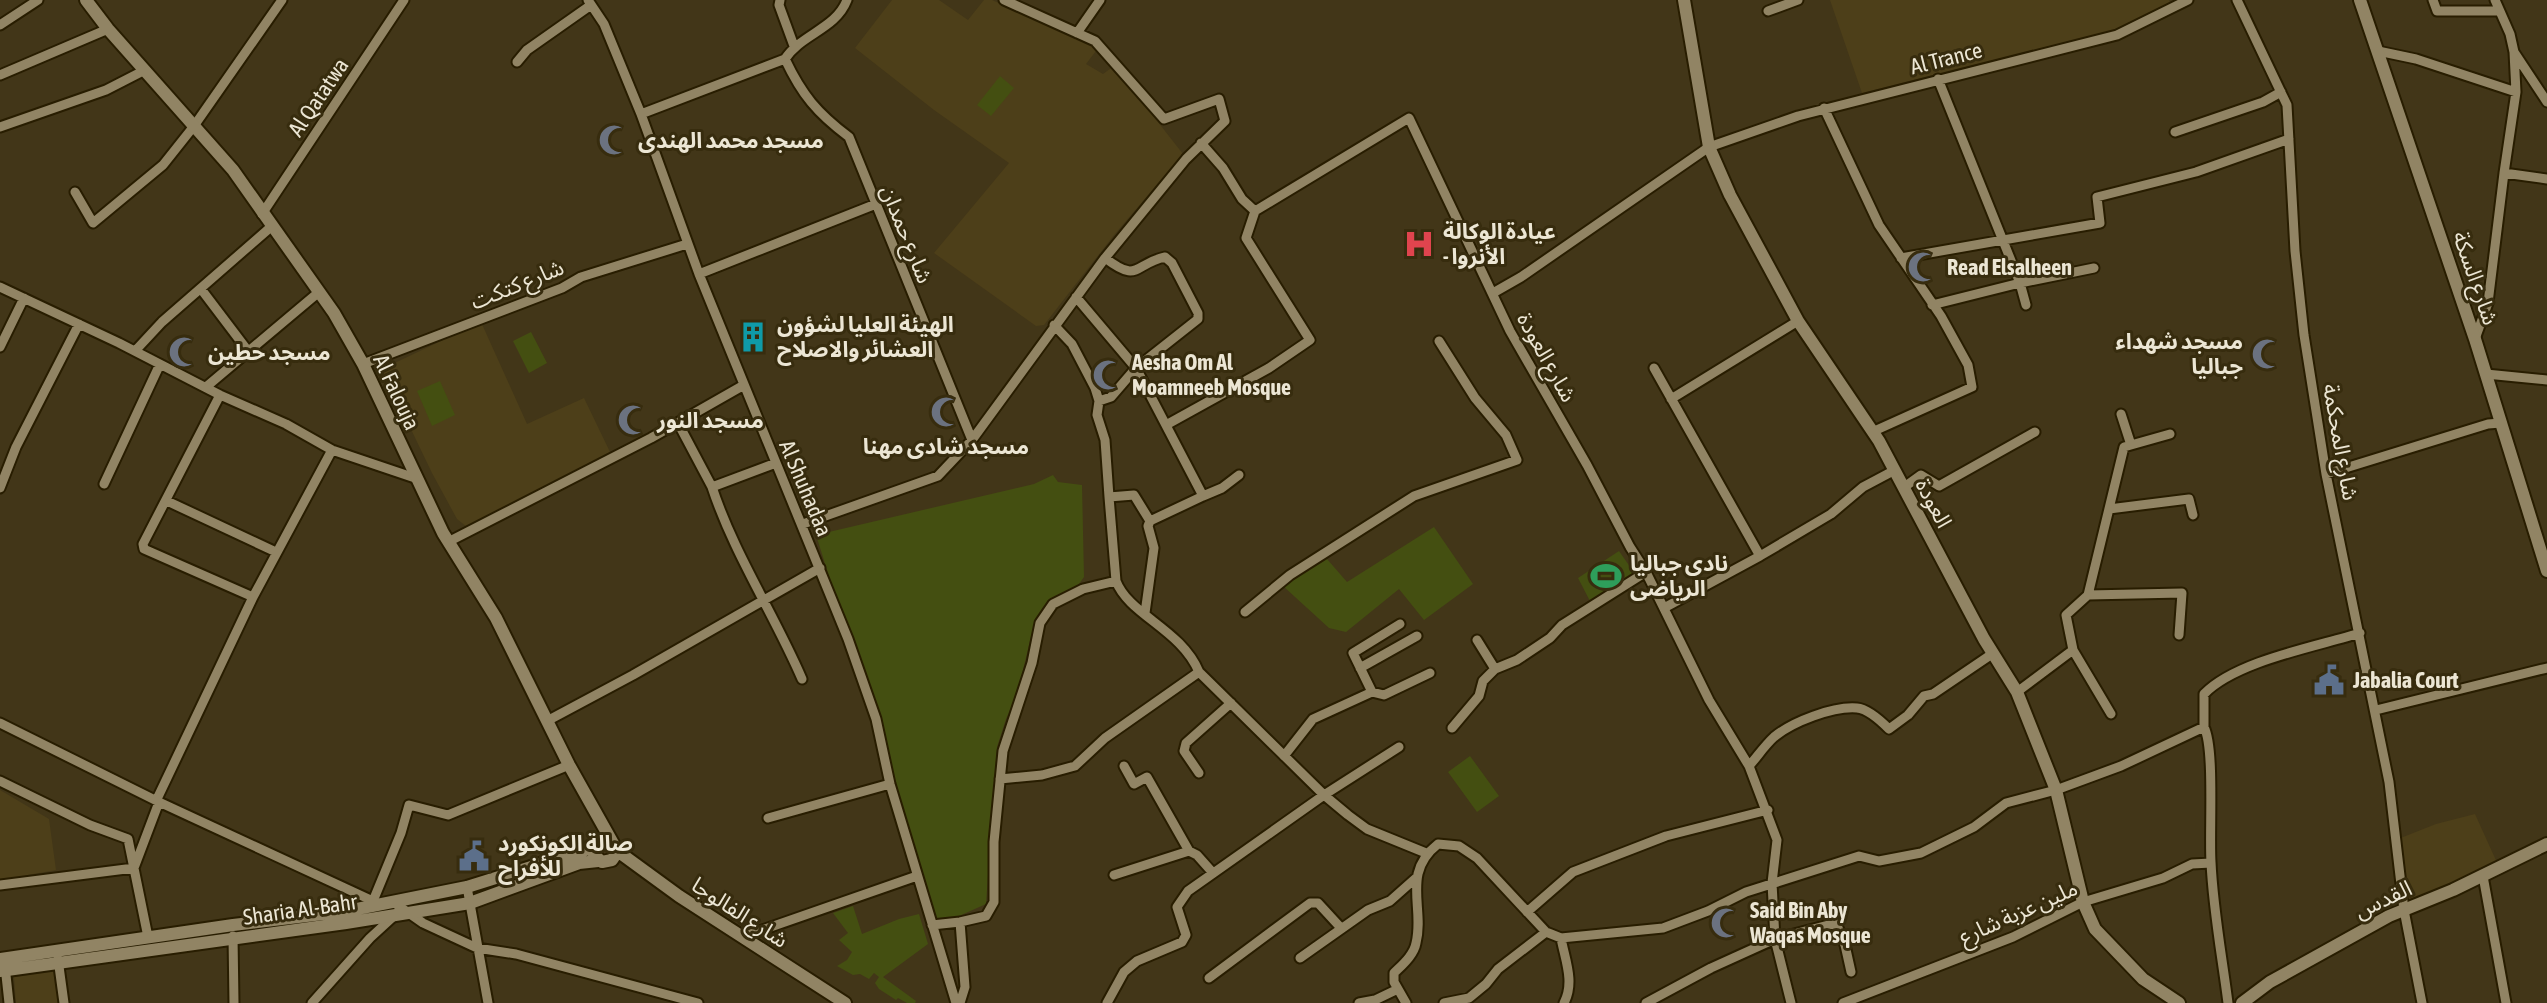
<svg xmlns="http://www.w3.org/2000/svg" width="2547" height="1003" font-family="'Asap Condensed','Noto Sans Arabic',sans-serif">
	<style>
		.built { fill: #4d3f19 }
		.green { fill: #444f11 }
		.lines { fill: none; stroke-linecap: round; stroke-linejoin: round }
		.street-casing { stroke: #281d00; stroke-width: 13 }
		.secondary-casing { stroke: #281d00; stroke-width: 16 }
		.street { stroke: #918464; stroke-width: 9 }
		.secondary { stroke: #918464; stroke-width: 12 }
		.labels { text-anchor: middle; stroke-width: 6; stroke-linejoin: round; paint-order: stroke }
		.street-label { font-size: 22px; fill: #ece6d4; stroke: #372c0e }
		.poi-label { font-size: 22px; font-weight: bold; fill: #ece6d4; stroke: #372c0e; text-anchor: start }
	</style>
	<rect width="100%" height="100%" fill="#423618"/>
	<path class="built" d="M892 0H939L968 20 984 0H992L1099 47 1086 64 1103 74 1114 66 1183 154 1114 235 1044 325 1036 326 934 253 1009 163 934 110 855 48Z
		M1830 0H2169L2170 3 2114 30 1862 93Z
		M481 322 527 424 584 398 610 452 471 527H467L457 519 432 473 382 369Z
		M0 790 49 819 56 870 0 880Z
		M2475 814 2499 867 2408 907 2393 841 2436 824Z
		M59 970 61 1003H16L14 977Z"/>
	<path class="green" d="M1000 76 1014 88 991 116 977 105Z
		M531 332 547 363 529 373 513 341Z
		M440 381 455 415 432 426 417 391Z
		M1053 475 1058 482 1082 485 1084 577 1074 591 1052 600 1035 620 1017 695 1006 719 997 747 986 904 959 916 936 920 890 784 861 678 816 535 1034 484Z
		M1434 527 1473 584 1424 620 1399 589 1346 632 1329 628 1283 586 1327 559 1347 582Z
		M1619 551 1635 574 1591 603 1578 578Z
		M1470 756 1499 796 1477 812 1448 772Z
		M853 906 862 934 899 919 919 914 928 944 883 977 916 1001 915 1003H907L898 998 896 1000 879 989 875 983 879 977 874 973 869 979 860 974 853 975 837 966 847 960 852 952 839 940 848 933 833 913Z"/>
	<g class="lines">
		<g class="street-casing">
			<path id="street" d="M588 0 604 24 641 114 699 274 848 639 876 719 890 784 956 1003
				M780 0 779 5 794 46
				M2237 0 2287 105 2295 251 2304 335 2326 474 2389 782 2404 910 2422 1003
				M2433 0 2437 11H2499
				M2495 0 2510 34 2514 52
				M1768 11 1798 0
				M0 25 38 0
				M1077 33 1100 0
				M2378 51 2416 59 2516 92 2514 52 2547 102
				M785 59C802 95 817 113 849 137L972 440
				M517 62 527 50 591 5
				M0 75 108 29
				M1938 79 2020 283 2026 305
				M2516 92 2504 173 2547 179
				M1824 108 1879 225 1941 316 1968 365 1972 387 1872 432
				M641 114 785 59C801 34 836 29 847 0
				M0 127 106 90 145 70
				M2175 132 2263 102 2281 92
				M1201 143 1223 168 1242 199 1255 211 1409 118 1510 331 1587 465 1630 547 1646 572 1709 700 1749 766 1777 840 1772 883 1775 939 1791 1003
				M75 192 93 223 163 165 194 126 282 0
				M262 214 404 0
				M1901 258 2100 223 2097 197 2196 172 2289 139
				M699 274 876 204
				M0 287 119 343 220 395 286 424 332 450 415 478
				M201 289 248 351
				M1493 293 1521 277 1709 147 1798 116 2117 35 2188 0
				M1076 297 1136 368 1203 496 1150 521
				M1932 305 2020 283 2094 268
				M1054 325 1072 344 1095 388 1099 401 1097 415 1105 440 1109 497 1134 495 1150 521 1148 526 1154 548 1145 613
				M2475 339 2488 303 2504 173
				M0 347 24 298
				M135 351 162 322 272 226
				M363 364 562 288 581 277 687 244
				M1654 368 1760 556
				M2486 374 2547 380
				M206 387 319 292
				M220 395 143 544 144 549 253 597
				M1671 399 1798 321
				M1099 401 1111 397 1136 368 1198 319V313L1172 263 1165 257C1133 264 1139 284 1105 258
				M678 423 712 487
				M1166 425 1269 368 1310 340 1246 238 1255 211
				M2131 445 2170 434
				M776 463 712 487C734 554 774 614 802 679
				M2326 474 2488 424 2501 423
				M104 484 160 364
				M0 488 16 447 79 324
				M1903 488 1921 475 1939 486 2035 432
				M1203 496 1222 488 1239 475
				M1109 497 1116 581
				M167 501 276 552
				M2109 509 2189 499 2193 515
				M803 524 938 476 972 440 1105 258 1186 159 1225 121 1219 99 1164 119 1095 41 1004 0
				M448 542 651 438 744 385
				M2088 595 2182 593 2179 635
				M1664 608 1760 556 1831 514 1863 487 1895 470
				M1245 612 1290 575 1414 496 1517 460 1506 435 1475 398 1439 341
				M1477 640 1495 669
				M1360 668 1417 636
				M1372 692 1353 653 1400 624
				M2017 692 2073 650
				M2376 710 2547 668
				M2111 714 2073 650 2066 615 2088 595 2124 447 2131 445 2121 414
				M547 721 633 675 820 568
				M0 723 159 802 373 901 372 906
				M2204 727V694C2236 661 2315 647 2360 633
				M1452 728 1479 696 1483 681 1495 669 1517 660 1550 638 1562 625 1646 572
				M1284 756 1313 719 1372 692 1384 695 1430 673
				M1124 766 1134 784 1147 777 1189 851
				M1749 766C1757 757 1765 745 1774 737 1792 722 1833 706 1857 708 1868 709 1881 721 1889 729L1908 715 1924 696 1933 694 1992 654
				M1199 773 1184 751 1186 743 1231 703
				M1000 779 1042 775 1075 766 1105 738 1199 672
				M0 781 90 825 128 839 148 937
				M157 799 253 597 332 450
				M768 818 890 784
				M134 868 159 802
				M1114 875 1189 851 1197 855 1213 873
				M2483 876 2506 1003
				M0 885 134 868
				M467 887 488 1003
				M373 901 401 833 409 805 448 815 569 765
				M393 902 423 923 477 948 516 954 698 1003
				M1527 912 1573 872 1666 836 1768 810
				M960 922 965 987 960 1003
				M932 925 960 922 986 916 994 902V842L1003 751 1032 663 1040 623 1053 604 1083 589 1116 581C1129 615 1181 629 1199 672L1324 795 1348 815 1367 829 1426 853
				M233 936 234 1003
				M742 937 917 876
				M1561 938C1565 960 1575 982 1564 1003
				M1300 958 1368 910 1390 901 1417 877
				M58 959 64 1003
				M5 966 9 1003
				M1209 978 1310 903H1318L1341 928
				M312 1003 370 938 394 916
				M1107 1003 1124 972 1137 961 1182 942 1186 935 1177 907 1188 891 1324 795 1399 747
				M1359 1003 1375 1000 1398 989
				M1406 1003 1394 982V973C1402 965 1414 955 1416 943 1425 908 1401 873 1438 844L1459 846 1477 858 1546 932 1561 938 1663 928 1708 911 1746 892 1859 856 1879 861 1921 853 1974 827 2006 803 2056 790 2121 766 2204 727C2215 748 2209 833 2211 862 2213 909 2222 956 2228 1003
				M1444 1003 1469 998 1486 984 1498 969 1546 932
				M1646 1003 1711 968 1775 939 1836 923 1845 945 1851 972
				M1843 1003 2013 937 2083 902 2163 878 2192 864 2211 863"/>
		</g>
		<g class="secondary-casing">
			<path id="secondary" d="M86 0 108 29 233 170 334 313 363 364 443 533 496 618 569 765 615 847 616 854 612 860 602 862 594 855 595 847 600 842H610
				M1684 0 1709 147 1730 195 1798 321 1879 441 1984 639 2017 692 2056 790 2083 902 2095 929 2143 979 2179 1003
				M2360 0 2475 339 2547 571
				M616 850 679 896 845 1003
				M0 959 233 925 347 911 467 887 595 847
				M0 971 346 923 470 903 579 863 598 861
				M2242 1003 2270 982 2389 916 2453 890 2547 844"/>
		</g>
		<use href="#street" class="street"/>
		<use href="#secondary" class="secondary"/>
	</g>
	<defs>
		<g id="mosque-bare" transform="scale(2.4)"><path d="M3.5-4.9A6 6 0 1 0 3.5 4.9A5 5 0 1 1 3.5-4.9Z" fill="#6b7280" stroke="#372c0e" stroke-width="2.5" paint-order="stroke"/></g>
		<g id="hospital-bare" transform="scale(2.4)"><path d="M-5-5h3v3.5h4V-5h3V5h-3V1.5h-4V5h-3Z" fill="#e0444e" stroke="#372c0e" stroke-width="2.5" paint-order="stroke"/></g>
		<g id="building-bare" transform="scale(2.4)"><path d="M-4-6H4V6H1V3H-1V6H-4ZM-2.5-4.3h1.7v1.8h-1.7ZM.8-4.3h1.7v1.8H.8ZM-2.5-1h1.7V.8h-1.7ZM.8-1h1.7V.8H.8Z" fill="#0f9aa8" stroke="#372c0e" stroke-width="2.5" paint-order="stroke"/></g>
		<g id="stadium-bare" transform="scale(2.4)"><path d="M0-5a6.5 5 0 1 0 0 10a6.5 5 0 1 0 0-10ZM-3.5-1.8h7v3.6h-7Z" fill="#2e9e5b" stroke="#372c0e" stroke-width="2.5" paint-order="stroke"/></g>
		<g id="civic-bare" transform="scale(2.4)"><path d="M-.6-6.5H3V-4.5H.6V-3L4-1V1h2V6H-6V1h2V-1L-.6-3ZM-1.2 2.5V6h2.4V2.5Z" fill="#5c6f8a" stroke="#372c0e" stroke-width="2.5" paint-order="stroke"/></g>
	</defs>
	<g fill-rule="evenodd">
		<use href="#mosque-bare" x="614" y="140"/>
		<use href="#hospital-bare" x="1419" y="244"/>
		<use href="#mosque-bare" x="1923" y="267"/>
		<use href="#building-bare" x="753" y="337"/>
		<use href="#mosque-bare" x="184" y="352"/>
		<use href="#mosque-bare" x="2267" y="354"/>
		<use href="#mosque-bare" x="1108" y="375"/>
		<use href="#mosque-bare" x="946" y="412"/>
		<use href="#mosque-bare" x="633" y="420"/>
		<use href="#stadium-bare" x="1606" y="576"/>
		<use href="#civic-bare" x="2329" y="680"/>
		<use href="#civic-bare" x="474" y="856"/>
		<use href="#mosque-bare" x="1726" y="923"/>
	</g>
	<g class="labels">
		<g class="street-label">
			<text transform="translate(1946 58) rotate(-14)" y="8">Al Trance</text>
			<text transform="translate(318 97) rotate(-56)" y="8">Al Qatatwa</text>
			<text transform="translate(907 234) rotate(68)" y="8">شارع حمدان</text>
			<text transform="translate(2476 278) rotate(71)" y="8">شارع السكة</text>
			<text transform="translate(517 284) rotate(-22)" y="8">شارع كتكت</text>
			<text transform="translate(1547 357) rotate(61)" y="8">شارع العودة</text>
			<text transform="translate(397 392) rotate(65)" y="8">Al Falouja</text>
			<text transform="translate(2341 442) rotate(80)" y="8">شارع المحكمة</text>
			<text transform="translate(806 488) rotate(67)" y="8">Al Shuhadaa</text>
			<text transform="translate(1934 503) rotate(62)" y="8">العودة</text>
			<text transform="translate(2383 899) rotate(-25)" y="8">القدس</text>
			<text transform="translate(300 909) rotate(-8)" y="8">Sharia Al-Bahr</text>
			<text transform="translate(740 912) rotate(33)" y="8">شارع الفالوجا</text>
			<text transform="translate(2018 912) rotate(-24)" y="8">ملين عزبة شارع</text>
		</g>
		<g class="poi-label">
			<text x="638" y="148">مسجد محمد الهندى</text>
			<text x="1443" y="239">عيادة الوكالة<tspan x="1443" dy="25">- الأنروا</tspan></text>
			<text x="1947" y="275">Read Elsalheen</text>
			<text x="777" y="332">الهيئة العليا لشؤون<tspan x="777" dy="25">العشائر والاصلاح</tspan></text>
			<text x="2243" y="349" text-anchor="end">مسجد شهداء<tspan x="2243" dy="25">جباليا</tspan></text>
			<text x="208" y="360">مسجد حطين</text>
			<text x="1132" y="370">Aesha Om Al<tspan x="1132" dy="25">Moamneeb Mosque</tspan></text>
			<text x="657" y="428">مسجد النور</text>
			<text x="946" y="454" text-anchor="middle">مسجد شادى مهنا</text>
			<text x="1630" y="571">نادى جباليا<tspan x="1630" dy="25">الرياضى</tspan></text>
			<text x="2353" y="688">Jabalia Court</text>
			<text x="498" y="851">صالة الكونكورد<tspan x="498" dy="25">للأفراح</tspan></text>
			<text x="1750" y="918">Said Bin Aby<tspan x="1750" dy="25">Waqas Mosque</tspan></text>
		</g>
	</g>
</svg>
